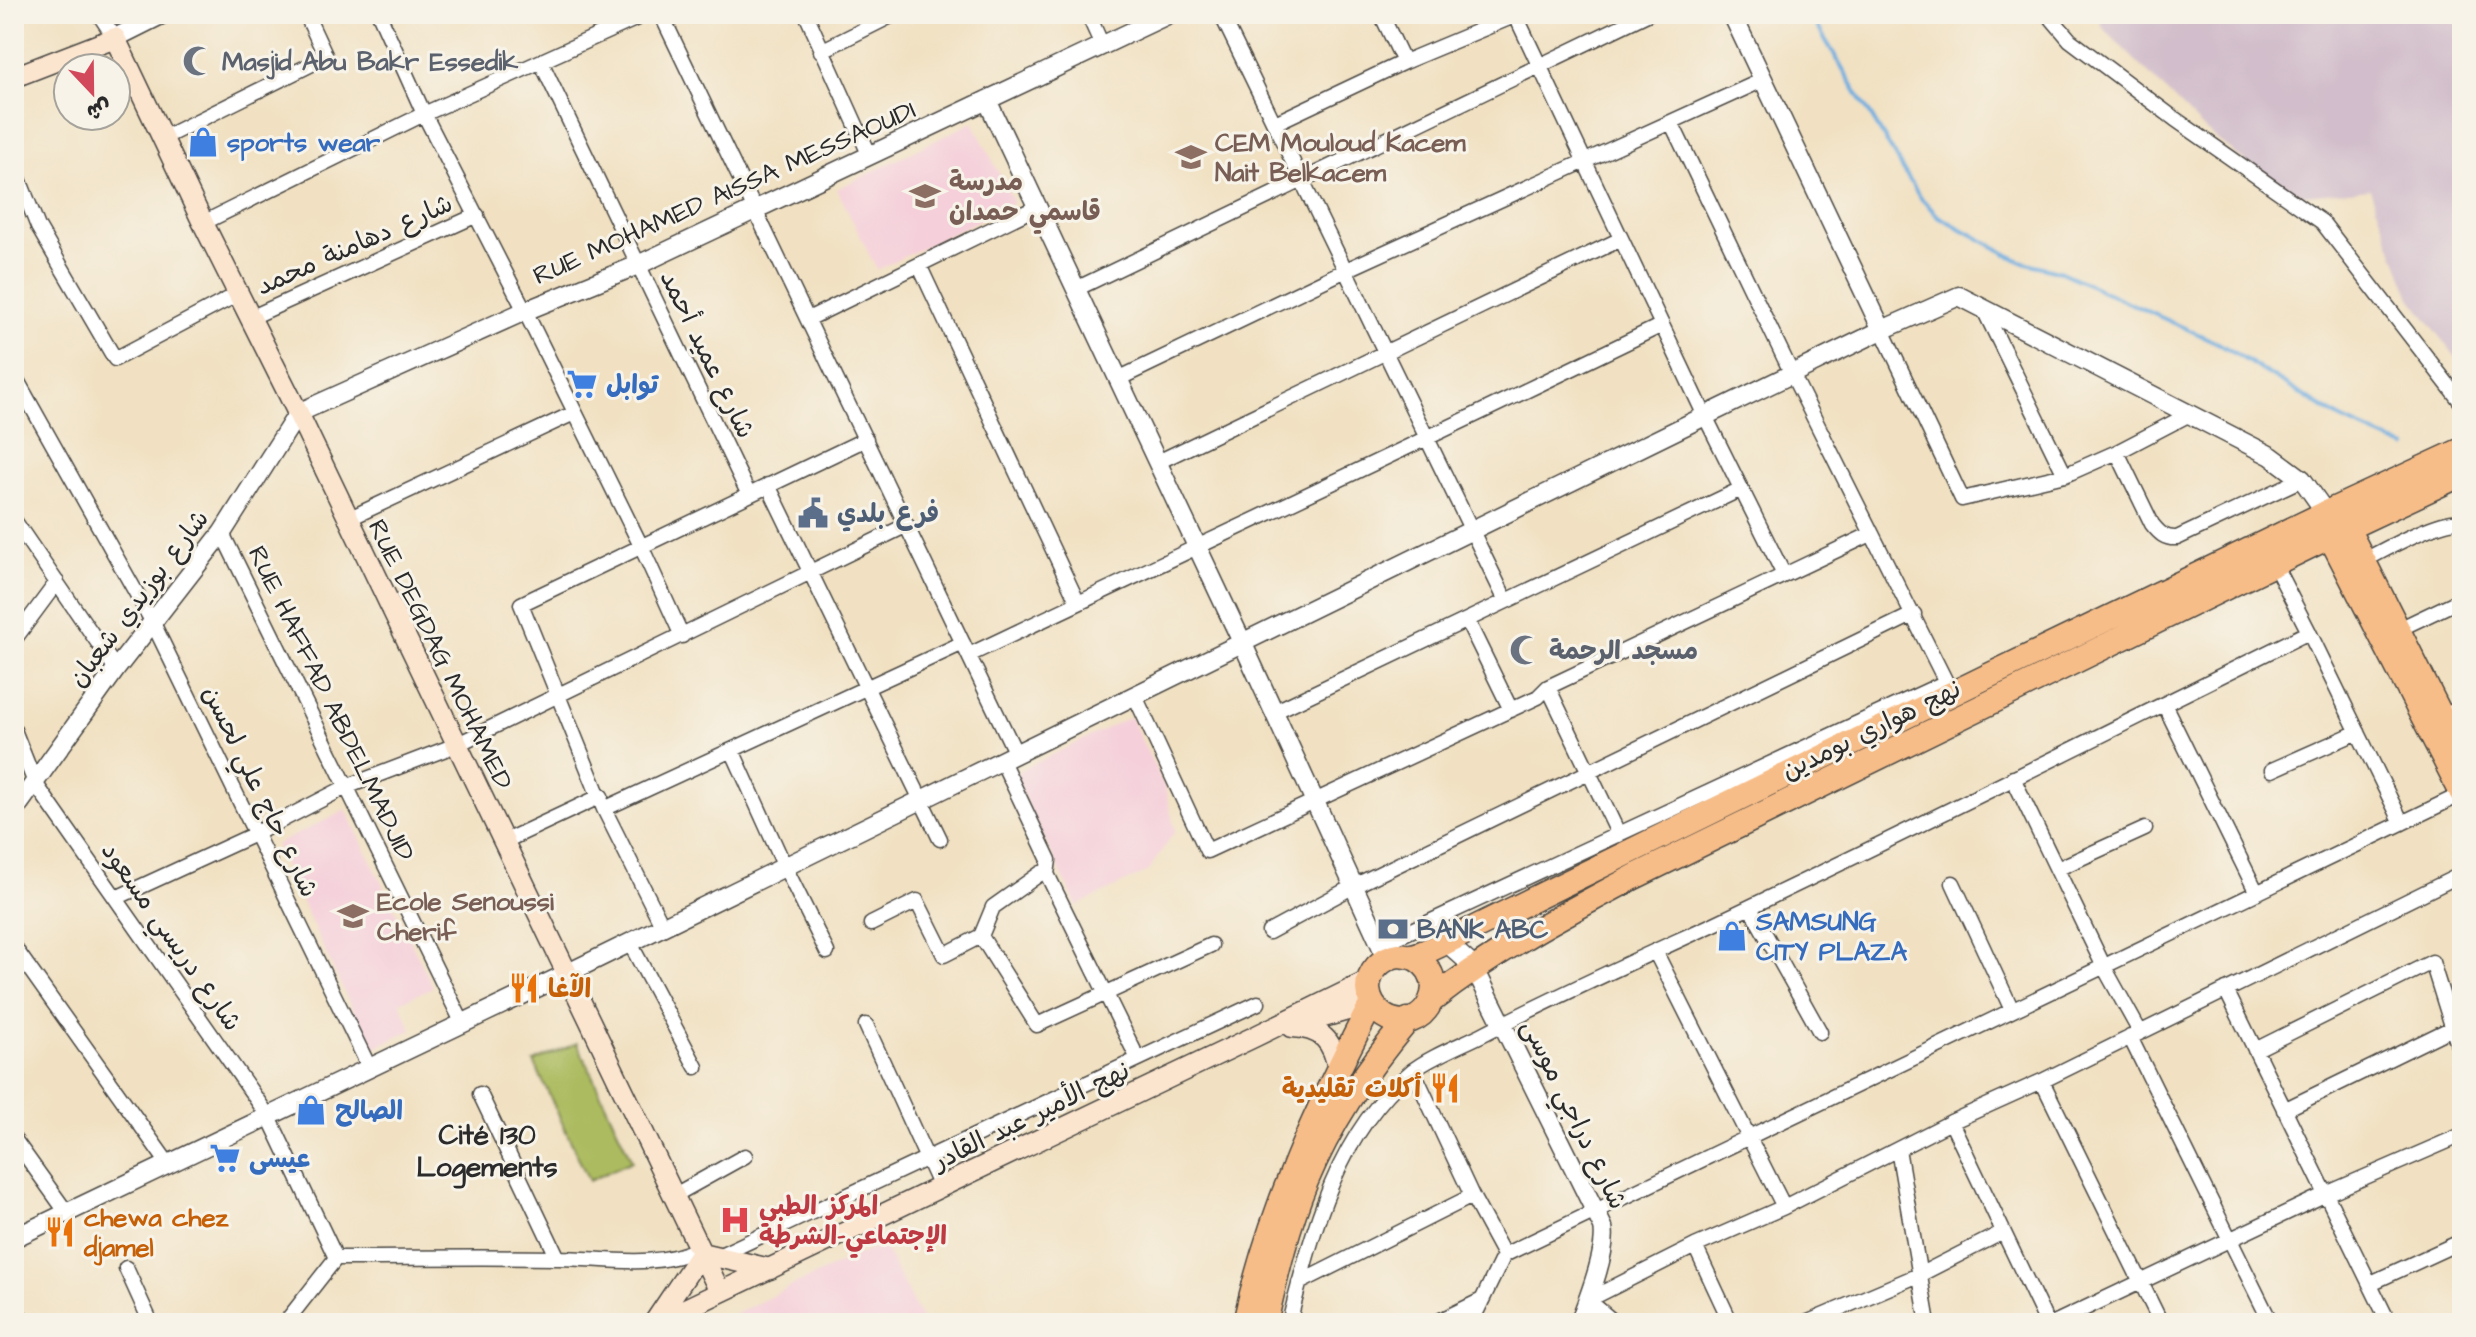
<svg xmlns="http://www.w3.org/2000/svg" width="2476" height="1337" font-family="'Architects Daughter','Playpen Sans Arabic',sans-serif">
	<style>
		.built { fill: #f5cfda }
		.industrial { fill: #d1bdcb }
		.green { fill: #acbb5e; stroke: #6c7344; stroke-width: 2 }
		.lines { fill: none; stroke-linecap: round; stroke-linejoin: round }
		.stream { stroke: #6cacdf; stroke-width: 4 }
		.minor-casing { stroke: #494642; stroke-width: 17 }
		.tertiary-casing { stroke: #494642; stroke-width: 21 }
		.secondary-casing { stroke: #494642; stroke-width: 23 }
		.primary-casing { stroke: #494642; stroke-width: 27 }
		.trunk-casing { stroke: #494642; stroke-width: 27 }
		.minor { stroke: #fff; stroke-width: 14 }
		.tertiary { stroke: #fff; stroke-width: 18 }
		.secondary { stroke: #fce5cf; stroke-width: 20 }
		.primary { stroke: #f7bd88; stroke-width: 24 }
		.trunk { stroke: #f7bd88; stroke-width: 24 }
		.labels { text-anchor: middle; stroke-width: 6; stroke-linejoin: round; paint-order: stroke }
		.worship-label { font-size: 26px; font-weight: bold; fill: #5b616d; stroke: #f7f3e8; text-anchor: start }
		.shop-label { font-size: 26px; font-weight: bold; fill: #366cbe; stroke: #f7f3e8; text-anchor: start }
		.education-label { font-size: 26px; font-weight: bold; fill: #785e54; stroke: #f7f3e8; text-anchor: start }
		.street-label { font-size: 26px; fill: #2b2b2b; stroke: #f7f3e8 }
		.service-label { font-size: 26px; font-weight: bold; fill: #4e5e75; stroke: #f7f3e8; text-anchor: start }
		.food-label { font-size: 26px; font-weight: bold; fill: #c56008; stroke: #f7f3e8; text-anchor: start }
		.health-label { font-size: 26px; font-weight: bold; fill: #be3a42; stroke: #f7f3e8; text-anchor: start }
		.neighbourhood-label { font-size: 28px; font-weight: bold; fill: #2b2b2b; stroke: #f7f3e8 }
	</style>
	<rect width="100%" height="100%" fill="#f7f3e8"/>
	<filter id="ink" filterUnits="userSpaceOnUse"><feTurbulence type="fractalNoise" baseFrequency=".0125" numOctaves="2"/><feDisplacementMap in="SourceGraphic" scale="16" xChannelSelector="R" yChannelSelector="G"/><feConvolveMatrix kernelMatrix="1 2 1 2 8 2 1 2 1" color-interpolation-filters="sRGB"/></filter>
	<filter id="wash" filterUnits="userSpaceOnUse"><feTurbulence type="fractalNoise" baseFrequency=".006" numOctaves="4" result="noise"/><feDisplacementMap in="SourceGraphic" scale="32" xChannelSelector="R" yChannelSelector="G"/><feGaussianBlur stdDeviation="1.8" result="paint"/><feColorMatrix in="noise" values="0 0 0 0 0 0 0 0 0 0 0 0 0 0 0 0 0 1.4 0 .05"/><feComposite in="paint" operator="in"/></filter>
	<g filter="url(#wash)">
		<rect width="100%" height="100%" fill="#f1e1c2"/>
		<path class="built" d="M973 122 1014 203 877 270 837 189Z
			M1130 717 1165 788 1175 831 1148 871 1077 906 1013 774Z
			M346 810 433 987 400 1002 412 1030 371 1049 275 845Z
			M883 1244 923 1323H717L792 1286Z"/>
		<path class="industrial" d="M2099 14H2462V365L2411 298 2370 189 2305 195 2282 190 2206 131 2102 27Z"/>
		<path class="green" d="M577 1043 632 1161 589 1181 534 1062Z"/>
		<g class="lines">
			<path class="stream" d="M1810 14 1919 196 1938 216 2020 261 2061 272 2218 343 2341 419 2407 448"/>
		</g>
	</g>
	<g filter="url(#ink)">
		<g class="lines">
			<g class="minor-casing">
				<path id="minor" d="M99 14 115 38
					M379 14 424 114 525 311 641 546 682 636
					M661 14 1016 754
					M806 14 870 156
					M1088 14 1102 45
					M1221 14 1506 601
					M1381 14 1404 62
					M1515 14 1705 416 1784 575
					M2048 14 2070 40 2175 119 2322 222 2462 403
					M821 51 895 14
					M541 62 749 495
					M1275 123 1404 62 1514 16
					M163 138 326 57 306 14
					M14 166 38 227 115 359 238 294
					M203 223 424 114 646 14
					M919 265 1078 603
					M1076 289 1647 14
					M1984 310 2065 475
					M250 318 477 215
					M808 319 1037 207
					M1882 330 1962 499 2065 475 2117 452 2188 415
					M14 375 152 621 370 1069
					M1118 379 1346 270 1763 80
					M2117 452 2152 524C2159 533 2165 539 2177 538L2302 479
					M1158 462 1621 239
					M768 485 940 839
					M348 519 574 413
					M14 520 116 669
					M222 533 463 1024
					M2363 561C2382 551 2444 516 2462 522
					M1467 620 1511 710
					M2397 630 2462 599
					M2309 632 2402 823
					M14 640 57 582
					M969 655C1200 545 1432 437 1662 325
					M1548 687 1619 835
					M1135 696 1207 851 1538 697 1548 687 1871 534
					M2164 704 2257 893
					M1274 712 1741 489
					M2442 717 2462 707
					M14 730 35 783 269 1117 336 1258
					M732 750 785 867 827 952
					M1002 761 1049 860 1047 874 1138 1059
					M2272 770 2358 732
					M2013 778 2104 967 2140 1032
					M604 809 963 643
					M503 842 601 796
					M2057 869 2145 829
					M1953 883 2012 1010
					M116 898 255 834 346 787 456 745 907 525
					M1750 907 1820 1032
					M871 924 917 901 944 955 981 936 993 907 1041 873 1047 874
					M663 927 604 809 521 604 866 439
					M1269 932 1354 886 1914 614
					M981 936 1037 1025 1211 945
					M630 943 696 1067
					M1380 945 1946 682 1792 374 1671 122
					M14 947 169 1165
					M1655 951 1784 1207
					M2226 990 2389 1323
					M866 1025 940 1187
					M2130 1037 2271 1323
					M2255 1050 2432 962 2462 1058
					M1413 1070 1472 1196 1504 1255
					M2042 1081 2161 1323
					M480 1094 558 1258
					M2284 1110 2452 1028
					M1951 1122 2047 1323
					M14 1139 67 1213
					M1898 1149 1928 1323
					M673 1196 745 1156
					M1695 1246 1731 1323
					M716 1257 1258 1003
					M336 1258C410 1258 485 1257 559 1258 604 1258 657 1270 699 1248
					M126 1268 151 1323
					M1299 1283 1472 1196
					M2371 1283 2462 1241
					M285 1323 336 1258
					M1289 1323C1312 1233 1336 1134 1411 1072 1429 1057 1464 1044 1485 1033 1560 994 1636 960 1712 925 1913 830 2111 730 2309 632L2274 564
					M1435 1323 1482 1300
					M1471 1323 1504 1255 2462 794
					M1615 1323 1588 1300 1695 1246 1784 1207 1951 1122 2042 1081 2462 874
					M1806 1323 1921 1274 2003 1232
					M2054 1323 2326 1194 2462 1135"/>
			</g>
			<g class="tertiary-casing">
				<path id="tertiary" d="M1732 14 1882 330
					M115 38 163 14
					M987 100 1242 642 1387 959
					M14 811 116 669 222 533 298 413 525 311 638 265 1169 14
					M1446 942 1474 967 1603 1227C1608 1250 1588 1300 1579 1323
					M14 1238 566 974 1705 416 1882 330 1959 296 2271 456 2302 479 2326 513"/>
			</g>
			<g class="secondary-casing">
				<path id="secondary" d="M14 77 115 38 203 223 298 413 720 1292
					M1303 1023 1372 1003
					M1292 1027C1322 1028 1333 1041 1338 1069
					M14 1313 21 1323
					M654 1323 701 1253 770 1269
					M656 1323 1256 1036 1370 980"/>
			</g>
			<g class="primary-casing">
				<path id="primary" d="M2462 758 2347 528 2326 513 2330 536 2462 793
					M1410 956C1459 976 1423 1041 1384 1016 1375 1010 1369 1000 1368 989 1368 972 1382 957 1399 955 1403 955 1407 957 1411 956 1422 955 1436 946 1446 942L1982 679 2326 513
					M1432 1000C1496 950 1562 915 1634 877L2347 528
					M1245 1323C1270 1209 1318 1106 1372 1003
					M1265 1323C1276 1275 1287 1226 1306 1181 1330 1124 1368 1067 1408 1020"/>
			</g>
			<g class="trunk-casing">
				<path id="trunk" d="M2326 513 2462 450
					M2347 528 2462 474"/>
			</g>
			<use href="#minor" class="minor"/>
			<use href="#tertiary" class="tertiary"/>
			<use href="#secondary" class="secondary"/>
			<use href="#primary" class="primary"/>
			<use href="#trunk" class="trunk"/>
		</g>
	</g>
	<defs>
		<g id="mosque-bare" transform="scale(2.4)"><path d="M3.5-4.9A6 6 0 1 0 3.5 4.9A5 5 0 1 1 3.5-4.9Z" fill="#6b7280" stroke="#f7f3e8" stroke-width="2.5" paint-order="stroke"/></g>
		<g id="shop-bare" transform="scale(2.4)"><path d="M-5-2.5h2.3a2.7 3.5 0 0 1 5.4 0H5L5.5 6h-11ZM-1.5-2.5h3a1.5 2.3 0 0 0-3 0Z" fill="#3f7fe0" stroke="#f7f3e8" stroke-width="2.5" paint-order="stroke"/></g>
		<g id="school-bare" transform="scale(2.4)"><path d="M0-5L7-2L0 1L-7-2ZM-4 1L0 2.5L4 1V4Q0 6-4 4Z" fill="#8d6e63" stroke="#f7f3e8" stroke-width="2.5" paint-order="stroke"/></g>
		<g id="supermarket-bare" transform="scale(2.4)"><path d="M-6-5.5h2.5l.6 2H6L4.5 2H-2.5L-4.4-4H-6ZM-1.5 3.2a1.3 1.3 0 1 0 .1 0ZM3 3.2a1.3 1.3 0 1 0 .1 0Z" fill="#3f7fe0" stroke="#f7f3e8" stroke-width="2.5" paint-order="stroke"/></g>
		<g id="civic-bare" transform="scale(2.4)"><path d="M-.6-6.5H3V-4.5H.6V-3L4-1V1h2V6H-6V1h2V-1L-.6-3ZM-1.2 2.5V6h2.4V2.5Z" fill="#5c6f8a" stroke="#f7f3e8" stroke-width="2.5" paint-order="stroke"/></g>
		<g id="bank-bare" transform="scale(2.4)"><path d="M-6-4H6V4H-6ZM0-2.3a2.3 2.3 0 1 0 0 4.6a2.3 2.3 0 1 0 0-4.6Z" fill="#5c6f8a" stroke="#f7f3e8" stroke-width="2.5" paint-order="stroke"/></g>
		<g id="restaurant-bare" transform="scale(2.4)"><path d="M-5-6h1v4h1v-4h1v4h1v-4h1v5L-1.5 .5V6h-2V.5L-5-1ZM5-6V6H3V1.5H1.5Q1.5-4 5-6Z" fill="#e8710a" stroke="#f7f3e8" stroke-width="2.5" paint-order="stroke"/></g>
		<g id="hospital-bare" transform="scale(2.4)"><path d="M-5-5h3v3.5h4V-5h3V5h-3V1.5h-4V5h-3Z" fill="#e0444e" stroke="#f7f3e8" stroke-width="2.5" paint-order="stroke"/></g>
	</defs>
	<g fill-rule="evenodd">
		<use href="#mosque-bare" x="198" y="61"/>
		<use href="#shop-bare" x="203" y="142"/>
		<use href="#school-bare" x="1191" y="157"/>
		<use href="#school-bare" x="925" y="196"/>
		<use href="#supermarket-bare" x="582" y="384"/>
		<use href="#civic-bare" x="813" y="513"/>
		<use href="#mosque-bare" x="1525" y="650"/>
		<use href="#school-bare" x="353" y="916"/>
		<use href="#bank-bare" x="1393" y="929"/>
		<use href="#shop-bare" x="1732" y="936"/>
		<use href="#restaurant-bare" x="524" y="988"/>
		<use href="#restaurant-bare" x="1445" y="1088"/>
		<use href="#shop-bare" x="311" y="1110"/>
		<use href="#supermarket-bare" x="225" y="1158"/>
		<use href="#hospital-bare" x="735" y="1220"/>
		<use href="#restaurant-bare" x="60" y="1232"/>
	</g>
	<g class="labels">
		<g class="worship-label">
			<text x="222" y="70">Masjid Abu Bakr Essedik</text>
			<text x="1549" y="659">مسجد الرحمة</text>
		</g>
		<g class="shop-label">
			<text x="227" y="151">sports wear</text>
			<text x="606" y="393">توابل</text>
			<text x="1756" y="930">SAMSUNG<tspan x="1756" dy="30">CITY PLAZA</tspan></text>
			<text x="335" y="1119">الصالح</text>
			<text x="249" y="1167">عيسى</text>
		</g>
		<g class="education-label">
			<text x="1215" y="151">CEM Mouloud Kacem<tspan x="1215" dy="30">Nait Belkacem</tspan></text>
			<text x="949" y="190">مدرسة<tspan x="949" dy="30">قاسمي حمدان</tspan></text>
			<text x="377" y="910">Ecole Senoussi<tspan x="377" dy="30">Cherif</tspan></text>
		</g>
		<g class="street-label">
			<text transform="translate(724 192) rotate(-24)" y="9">RUE MOHAMED AISSA MESSAOUDI</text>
			<text transform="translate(354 244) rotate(-24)" y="9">شارع دهامنة محمد</text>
			<text transform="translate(708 354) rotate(64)" y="9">شارع عميد أحمد</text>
			<text transform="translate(138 598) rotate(-53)" y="9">شارع بوزيدي شعبان</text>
			<text transform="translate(441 654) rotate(64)" y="9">RUE DEGDAG MOHAMED</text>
			<text transform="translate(332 703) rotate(64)" y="9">RUE HAFFAD ABDELMADJID</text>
			<text transform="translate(1871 729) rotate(-26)" y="9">نهج هواري بومدين</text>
			<text transform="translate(261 791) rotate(64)" y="9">شارع حاج علي لحسن</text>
			<text transform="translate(172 936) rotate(55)" y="9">شارع دريسي مسعود</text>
			<text transform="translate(1575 1114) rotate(64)" y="9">شارع دراجي موسى</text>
			<text transform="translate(1031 1115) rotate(-26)" y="9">نهج الأمير عبد القادر</text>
		</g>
		<g class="service-label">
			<text x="837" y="522">فرع بلدي</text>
			<text x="1417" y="938">BANK ABC</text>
		</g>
		<g class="food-label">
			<text x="548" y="997">الآغا</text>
			<text x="1421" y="1097" text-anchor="end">أكلات تقليدية</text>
			<text x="84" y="1226">chewa chez<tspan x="84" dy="30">djamel</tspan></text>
		</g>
		<g class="health-label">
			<text x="759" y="1214">المركز الطبي<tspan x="759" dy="30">الإجتماعي-الشرطة</tspan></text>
		</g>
		<g class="neighbourhood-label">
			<text x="487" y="1144">Cité 130<tspan x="487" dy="32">Logements</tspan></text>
		</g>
	</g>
	<rect width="2476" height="1337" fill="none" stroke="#f7f3e8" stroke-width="48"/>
	<g transform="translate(92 92) rotate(158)"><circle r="38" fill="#f7f3e8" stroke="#a5a39c" stroke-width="2"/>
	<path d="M0-6L14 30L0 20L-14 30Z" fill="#d1495b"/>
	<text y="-12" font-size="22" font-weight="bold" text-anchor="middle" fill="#2b2b2b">ش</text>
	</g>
</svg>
